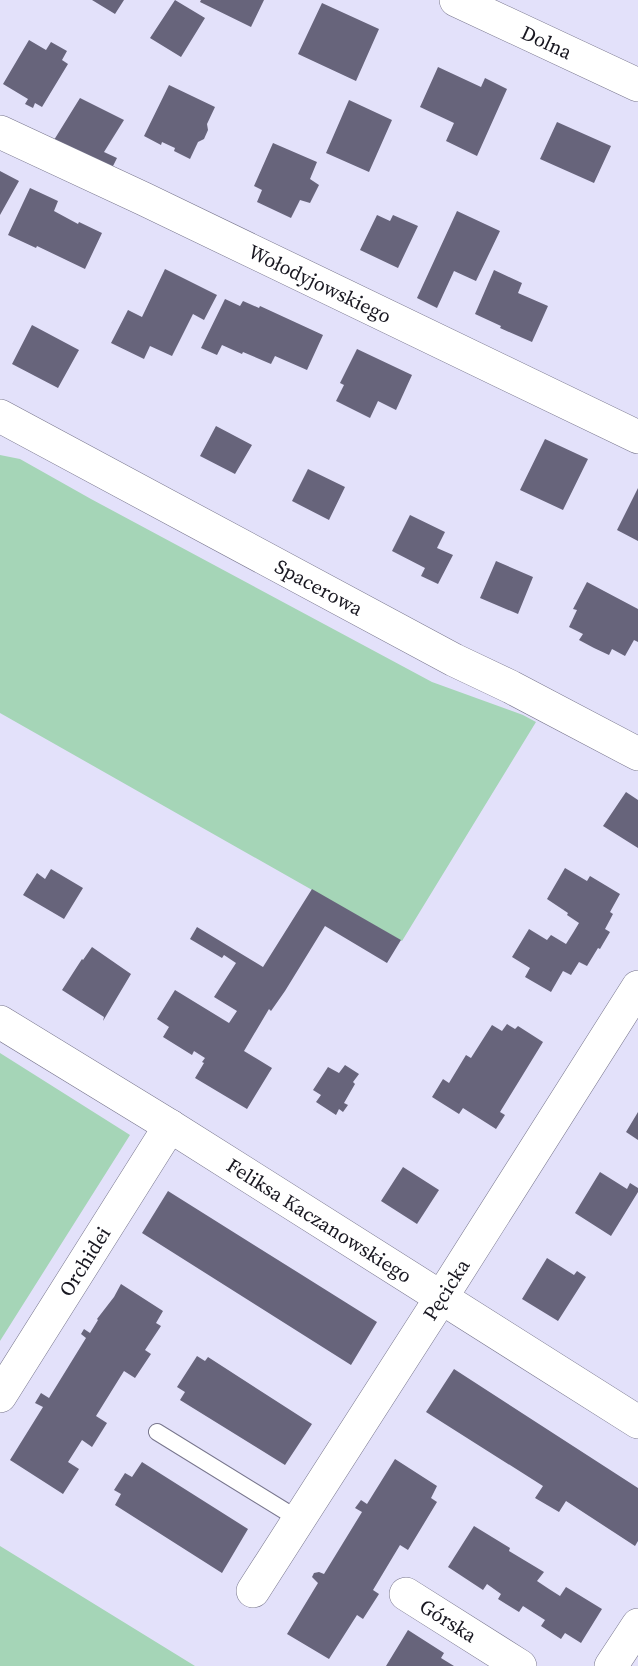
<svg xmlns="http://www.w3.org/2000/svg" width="638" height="1666" font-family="'Source Serif 4',serif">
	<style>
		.green { fill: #a5d5b7 }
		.building { fill: #67647b }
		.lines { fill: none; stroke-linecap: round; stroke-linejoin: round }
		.service-casing { stroke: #78768d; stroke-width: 18 }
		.minor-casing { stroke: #78768d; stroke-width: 34 }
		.service { stroke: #fff; stroke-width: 16 }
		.minor { stroke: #fff; stroke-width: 33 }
		.labels { text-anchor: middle; stroke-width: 6; stroke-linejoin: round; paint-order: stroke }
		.street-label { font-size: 20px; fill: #181720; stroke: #fff }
	</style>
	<rect width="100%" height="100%" fill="#e3e1fa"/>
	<path class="green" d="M0 455 20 459 91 499 432 682 523 715 536 722 402 941 0 713Z
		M0 1053 130 1135 0 1341Z
		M0 1546 195 1666H0Z"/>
	<path class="building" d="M92 0H124L115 14Z
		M175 0 205 18 181 57 150 38Z
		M201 0H264L251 27 200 2Z
		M322 3 379 29 356 81 298 54Z
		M29 40 46 50 51 42 67 51 62 60 68 64 42 107 35 103 33 108 25 104 28 99 3 84Z
		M438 67 481 87 485 78 507 89 477 156 446 141 454 123 420 107Z
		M169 85 215 107 207 124 208 130 204 139 198 142 190 159 174 151 175 148 162 142 161 145 144 136Z
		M80 98 124 120 104 152 117 158 112 168 54 140Z
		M349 100 392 120 369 172 326 153Z
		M557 122 611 146 594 183 540 159Z
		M273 143 317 162 310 179 319 185 310 203 300 200 291 218 257 202 262 190 254 186Z
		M0 171 19 181 0 215Z
		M30 188 58 201 54 211 78 224 79 222 102 233 85 269 37 246 36 248 8 235Z
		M457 211 500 231 476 281 454 271 437 308 417 298Z
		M377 215 390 221 393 215 418 226 398 268 360 250Z
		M165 269 217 295 204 320 193 314 172 356 150 346 144 359 111 343 128 310 142 317Z
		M494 270 522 283 518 293 548 306 532 342 500 328 501 326 475 314Z
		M225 299 240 306 243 301 259 308 260 306 323 335 307 370 275 356 271 364 243 352 242 354 222 345 217 355 201 348Z
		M32 325 79 350 58 388 12 364Z
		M357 349 412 375 396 410 378 401 370 418 336 401 344 385 340 383Z
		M216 426 252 445 235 474 200 456Z
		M545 439 588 459 563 510 520 490Z
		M308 469 345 487 329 520 292 501Z
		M638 488V541L617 530Z
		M410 515 445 532 437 548 453 555 438 584 421 576 425 568 392 551Z
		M496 561 533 577 518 614 480 598Z
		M587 582 638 609V642L634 640 625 656 612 649 609 655 594 648 579 640 583 634 569 627 577 610 573 609Z
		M626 792 638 800V848L603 826Z
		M565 868 587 881 590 876 620 894 610 912 613 914 605 929 610 932 600 949 598 948 587 966 579 962 571 975 563 971 551 992 525 977 530 968 512 957 529 929 547 940 551 935 566 944 573 933 579 923 567 915 568 913 547 899Z
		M51 869 83 888 64 919 23 895 37 873 45 879Z
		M312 889 401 940 387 963 325 926 285 991 271 1011 269 1009 244 1051 272 1068 247 1109 195 1078 204 1063 202 1062 205 1058 194 1051 192 1055 163 1037 169 1027 157 1019 175 990 229 1023 237 1011 214 997 236 963 224 955 222 958 190 939 197 927 263 967Z
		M92 947 131 974 103 1021 104 1017 62 990 82 959 83 960Z
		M507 1024 515 1029 518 1026 543 1042 500 1112 505 1115 496 1129 463 1108 459 1114 432 1097 443 1079 449 1083 466 1055 471 1058 492 1025 502 1031Z
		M345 1065 359 1074 353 1082 355 1084 344 1103 348 1105 343 1112 339 1109 336 1115 316 1102 321 1095 313 1090 328 1067 339 1073Z
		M638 1112V1140L626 1132Z
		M403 1167 439 1190 417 1224 381 1201Z
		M600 1172 627 1189 630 1183 638 1188V1192L611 1236 575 1213Z
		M168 1191 377 1322 351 1365 142 1233Z
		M547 1258 574 1275 577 1271 586 1277 558 1321 522 1299Z
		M121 1284 163 1311 156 1323 161 1326 145 1350 151 1354 135 1378 124 1371 96 1416 107 1423 92 1447 82 1440 68 1462 79 1469 63 1494 10 1460 43 1407 35 1403 41 1393 49 1398 86 1338 81 1334 84 1329 90 1333 98 1320 97 1319 114 1297Z
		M197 1356 205 1361 208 1357 312 1424 285 1465 180 1400 185 1392 177 1387Z
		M454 1369 638 1488V1541L635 1546 566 1501 559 1512 535 1498 543 1486 426 1412Z
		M395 1459 437 1486 431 1498 437 1502 408 1550 400 1545 373 1590 379 1594 363 1619 357 1615 329 1659 287 1634 318 1583 312 1577 314 1573 319 1572 324 1574 362 1512 355 1508 361 1500 367 1504Z
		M142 1462 248 1529 222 1573 115 1505 121 1494 114 1490 125 1473 132 1477Z
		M474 1526 510 1548 509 1551 544 1572 537 1581 549 1589 560 1596 566 1587 602 1609 581 1643 565 1633 561 1639 541 1626 545 1620 523 1606 519 1612 498 1599 501 1594 487 1584 483 1590 448 1567Z
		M408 1630 444 1653 441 1658 454 1666H386Z"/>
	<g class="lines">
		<g class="service-casing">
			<path id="service" d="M157 1432 298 1519"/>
		</g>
		<g class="minor-casing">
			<g id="minor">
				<path id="s1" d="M456 0 638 85"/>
				<path id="s2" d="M0 132 144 199 638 437"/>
				<path id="s3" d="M0 416 454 660 511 687 638 754"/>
				<path id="s4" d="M0 1022 170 1126 638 1422"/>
				<path id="s5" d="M0 1396 170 1126"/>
				<path id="s6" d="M253 1591 441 1298 638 987"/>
				<path id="s7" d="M406 1594 520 1666"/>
				<path d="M611 1666 638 1625"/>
			</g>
		</g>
		<use href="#service" class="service"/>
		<use href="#minor" class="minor"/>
	</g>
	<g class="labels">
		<g class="street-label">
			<text dy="7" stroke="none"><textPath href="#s1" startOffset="100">Dolna</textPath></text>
			<text dy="7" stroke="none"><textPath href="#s2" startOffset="354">Wołodyjowskiego</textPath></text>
			<text dy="7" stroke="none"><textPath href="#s3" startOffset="362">Spacerowa</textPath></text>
			<text dy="7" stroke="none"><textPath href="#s4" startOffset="376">Feliksa Kaczanowskiego</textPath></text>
			<text dy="7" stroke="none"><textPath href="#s5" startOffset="159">Orchidei</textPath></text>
			<text dy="7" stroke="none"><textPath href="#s6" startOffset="358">Pęcicka</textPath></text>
			<text dy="7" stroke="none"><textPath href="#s7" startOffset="50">Górska</textPath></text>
		</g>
	</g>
</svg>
